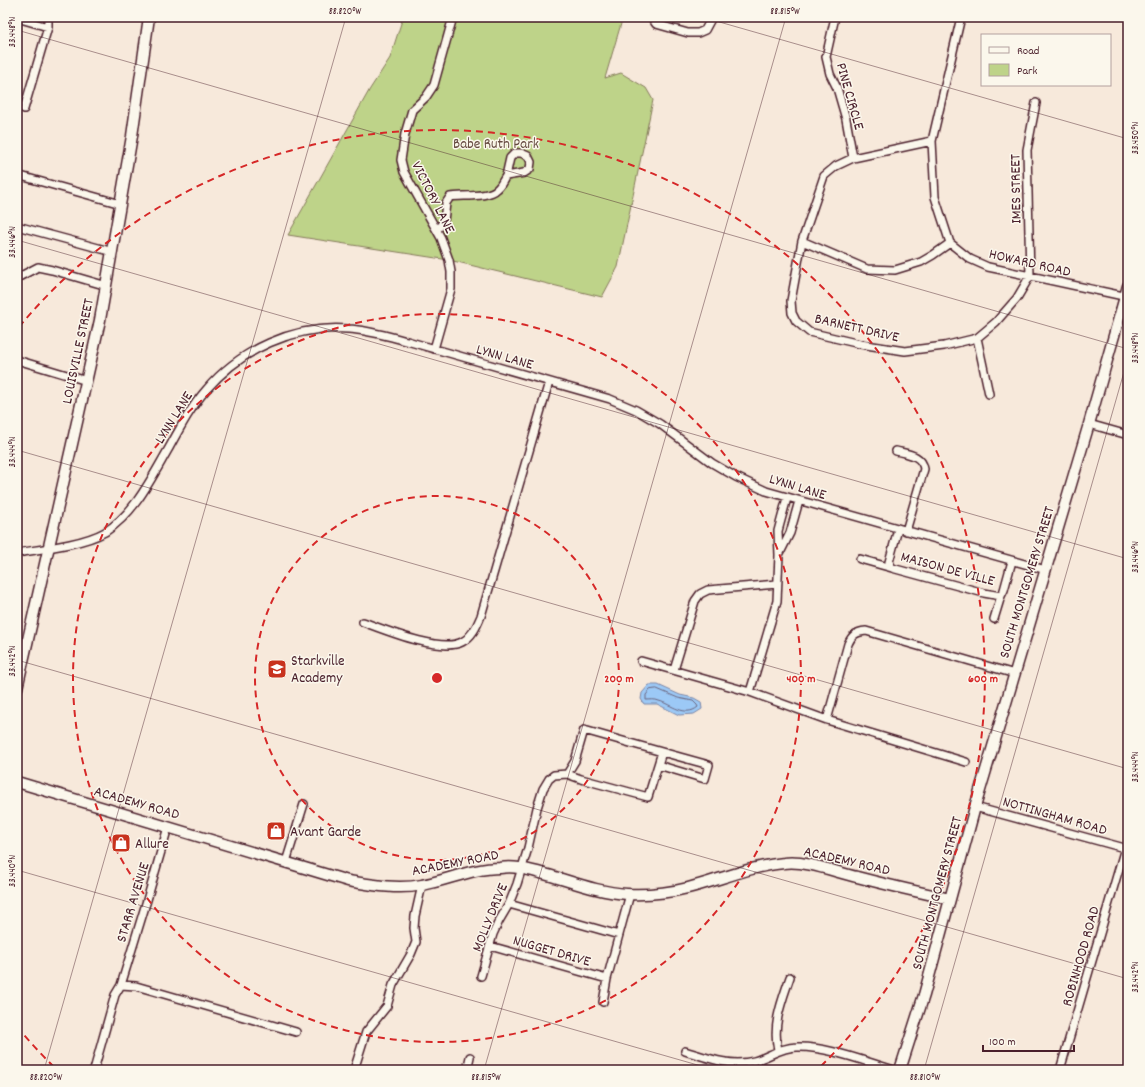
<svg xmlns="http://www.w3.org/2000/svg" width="1145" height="1087" font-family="Dekko,sans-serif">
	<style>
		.green { fill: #bed389; stroke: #84795a }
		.water { fill: #9cc9f6; stroke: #7b85a5 }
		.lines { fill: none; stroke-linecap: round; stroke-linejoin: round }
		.shore { stroke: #6b637c; stroke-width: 1 }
		.street-casing { stroke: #4a1f2b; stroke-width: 10 }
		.secondary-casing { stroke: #4a1f2b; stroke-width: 13 }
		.street { stroke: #fbf7ec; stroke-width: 7 }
		.secondary { stroke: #fbf7ec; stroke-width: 10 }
		.ticks { fill: none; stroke: #4a1f2b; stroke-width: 1; stroke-opacity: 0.45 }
		.ring { fill: none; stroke: #d62828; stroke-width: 2; stroke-dasharray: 7 5 }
		.labels { text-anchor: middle; stroke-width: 3; stroke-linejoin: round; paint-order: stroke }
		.street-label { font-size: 15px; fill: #4a1f2b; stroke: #fbf7ec }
		.park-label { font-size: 15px; fill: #674c42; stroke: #fbf7ec }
		.poi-label { font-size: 15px; fill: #4a1f2b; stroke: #fbf7ec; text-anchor: start }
		.centre { fill: #d62828; stroke: #fbf7ec; stroke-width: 2 }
		.ring-label { font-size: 12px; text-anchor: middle; font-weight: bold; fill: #d62828; stroke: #fbf7ec; stroke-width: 3; stroke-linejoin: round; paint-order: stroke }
		.neatline { fill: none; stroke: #4a1f2b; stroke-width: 1.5 }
		.ticks-label { font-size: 10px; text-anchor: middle; fill: #4a1f2b }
	</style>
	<rect width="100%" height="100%" fill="#f7e9db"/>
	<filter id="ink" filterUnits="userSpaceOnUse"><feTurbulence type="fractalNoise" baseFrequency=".025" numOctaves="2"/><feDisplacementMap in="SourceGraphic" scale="8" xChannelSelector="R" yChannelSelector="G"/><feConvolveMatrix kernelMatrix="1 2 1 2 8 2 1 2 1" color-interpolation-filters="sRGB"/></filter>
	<g filter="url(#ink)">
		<path class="green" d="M403 17H623L605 78 621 73 646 88 653 100 618 267 602 297 449 260 288 235 370 89 390 58Z"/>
		<path class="water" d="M649 685H658L680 695 694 698 701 702 702 709 694 714 679 715 657 704H644L641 699 642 693Z"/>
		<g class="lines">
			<path class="shore" d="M657 689 678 698 693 701 697 705 698 707C685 718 671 704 659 701 655 699 650 700 646 700V695L650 690Z"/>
			<g class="street-casing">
				<path id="street" d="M651 17 656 24 688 33H698L705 30 712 17
					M835 17 826 57 830 74 837 88 846 119 853 158
					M961 17 932 141 935 197 950 243 970 259 988 267 1128 297
					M17 18 48 27
					M24 109 48 27V17
					M932 141 853 158 836 166 824 176 802 241 791 301 792 313 796 321 809 332 860 344 905 351 944 346 977 338 996 322 1017 298 1030 276 1027 150 1036 103
					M17 175 121 204
					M17 226 113 252
					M437 230 444 221 446 203 450 197C462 195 489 198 497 189 501 186 503 180 506 176L524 173 530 169 531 162 528 156 521 153H515L510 158 506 176
					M802 241 867 269 895 270 921 262 933 255 950 243
					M17 278 38 267 52 270 107 286
					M977 338 989 394
					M434 349 451 289V272L449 260 441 238 404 172 401 160 405 134 412 110 426 97 434 85 453 17
					M17 360 87 381
					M1089 424 1128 435
					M896 451C908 454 922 455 924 469L906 531
					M898 529 889 562 892 568 984 593 1001 596 1004 590 1012 561
					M17 553C42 549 84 544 105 532 135 513 151 479 169 448 180 428 191 407 206 390 241 349 294 325 348 329 368 330 388 336 407 341L610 399 636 410 660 424 712 463 736 477 766 491 1046 570
					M780 553 790 533 799 501
					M860 559 892 568
					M994 619 1001 596
					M363 622C385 630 441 653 462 642 472 637 477 626 481 616L549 382
					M641 661 750 692 827 720 966 762
					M674 670 695 601 700 594 708 590 777 584
					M750 692 777 601 779 555 778 531 787 498
					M827 720 848 644C852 635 856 632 866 631L1015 674
					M658 765 705 779 709 765 662 752
					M975 807 1128 849
					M286 862 304 804
					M509 904 619 935
					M490 946 607 979
					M481 976 493 934 499 921 509 904 517 884 528 848 537 808 543 789 549 779 554 775 567 774 581 779 648 797 662 752 584 730 575 761 567 774
					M121 985 136 986 296 1032
					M603 1002 607 979 630 894
					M778 1050C772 1024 782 1001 790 977
					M685 1051C708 1058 730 1067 754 1061 769 1057 781 1047 797 1047 826 1046 866 1062 894 1070
					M94 1070 115 995 121 985 147 900 168 827
					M354 1070 366 1032 387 1006 393 985 411 954 416 942 414 928 415 916 422 885
					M467 1070 470 1057
					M1060 1070 1125 848"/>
			</g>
			<g class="secondary-casing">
				<path id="secondary" d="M17 688 100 320 132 136 149 17
					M17 782 348 881C372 885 398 890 422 885 449 880 473 868 500 868 506 867 513 867 519 868 555 874 590 892 627 894 648 895 668 893 688 888 720 880 751 866 784 863 806 860 835 872 857 877 887 885 919 892 950 899
					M900 1070 924 995 975 807 1089 424 1128 286"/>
			</g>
			<use href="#street" class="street"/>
			<use href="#secondary" class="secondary"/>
		</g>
	</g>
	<path class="ticks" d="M702 17 1128 139M17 30 1128 349M17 240 1128 559M17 450 1128 769M17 660 1128 979M17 870 715 1070M44 1070 346 17M484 1070 786 17M924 1070 1128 358"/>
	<g class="ring">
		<circle cx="437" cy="678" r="182"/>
		<circle cx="437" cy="678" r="364"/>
		<path d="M54 1067A546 546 0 0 1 19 1029M19 327A546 546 0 1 1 820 1067"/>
	</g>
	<defs>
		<g id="school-square" transform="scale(1)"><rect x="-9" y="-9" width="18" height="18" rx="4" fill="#c8321e" stroke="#fbf7ec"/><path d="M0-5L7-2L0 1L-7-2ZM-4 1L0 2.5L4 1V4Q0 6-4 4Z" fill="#fff"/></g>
		<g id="shop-square" transform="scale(1)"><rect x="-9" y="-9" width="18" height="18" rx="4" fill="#c8321e" stroke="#fbf7ec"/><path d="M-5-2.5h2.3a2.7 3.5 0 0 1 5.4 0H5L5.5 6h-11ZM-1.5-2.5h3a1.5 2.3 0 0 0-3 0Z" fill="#fff"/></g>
	</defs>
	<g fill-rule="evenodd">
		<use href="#school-square" x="277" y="669"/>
		<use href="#shop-square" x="276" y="831"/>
		<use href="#shop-square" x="121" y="843"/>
	</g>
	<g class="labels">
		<g class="street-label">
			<text transform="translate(851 96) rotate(74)" y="5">PINE CIRCLE</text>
			<text transform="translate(1015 189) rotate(-91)" y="5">IMES STREET</text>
			<text transform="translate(434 197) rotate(63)" y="5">VICTORY LANE</text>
			<text transform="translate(1030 262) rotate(13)" y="5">HOWARD ROAD</text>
			<text transform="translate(857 327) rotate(13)" y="5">BARNETT DRIVE</text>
			<text transform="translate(77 351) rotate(-78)" y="5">LOUISVILLE STREET</text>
			<text transform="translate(505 356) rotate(16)" y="5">LYNN LANE</text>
			<text transform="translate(173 417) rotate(-58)" y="5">LYNN LANE</text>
			<text transform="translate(798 486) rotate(17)" y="5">LYNN LANE</text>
			<text transform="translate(948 568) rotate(15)" y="5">MAISON DE VILLE</text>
			<text transform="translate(1026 582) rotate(-73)" y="5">SOUTH MONTGOMERY STREET</text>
			<text transform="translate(137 802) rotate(16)" y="5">ACADEMY ROAD</text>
			<text transform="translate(1055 815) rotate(16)" y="5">NOTTINGHAM ROAD</text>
			<text transform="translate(847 860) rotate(13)" y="5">ACADEMY ROAD</text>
			<text transform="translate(455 862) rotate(-11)" y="5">ACADEMY ROAD</text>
			<text transform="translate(936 893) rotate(-75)" y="5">SOUTH MONTGOMERY STREET</text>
			<text transform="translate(132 902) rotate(-73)" y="5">STARR AVENUE</text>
			<text transform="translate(489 917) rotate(-68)" y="5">MOLLY DRIVE</text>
			<text transform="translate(552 950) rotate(16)" y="5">NUGGET DRIVE</text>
			<text transform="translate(1080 956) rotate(-74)" y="5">ROBINHOOD ROAD</text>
		</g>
		<g class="park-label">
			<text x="496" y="148">Babe Ruth Park</text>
		</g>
		<g class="poi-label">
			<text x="291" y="665">Starkville<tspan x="291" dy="17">Academy</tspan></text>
			<text x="290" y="836">Avant Garde</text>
			<text x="135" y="848">Allure</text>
		</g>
	</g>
	<circle cx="437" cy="678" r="6" class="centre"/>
	<g class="ring-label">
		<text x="619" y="682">200 m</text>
		<text x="801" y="682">400 m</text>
		<text x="983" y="682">600 m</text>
	</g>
	<rect width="1145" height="1087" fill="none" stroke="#fbf7ec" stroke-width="44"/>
	<rect x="981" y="34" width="130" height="52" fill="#fbf7ec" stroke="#b4a19f"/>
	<rect x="989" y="47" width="20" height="6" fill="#fbf7ec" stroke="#b4a19f"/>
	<text x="1017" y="54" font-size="12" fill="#4a1f2b">Road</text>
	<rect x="989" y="64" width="20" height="12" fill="#bed389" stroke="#b4a19f"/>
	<text x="1017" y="74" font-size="12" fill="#4a1f2b">Park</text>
	<path d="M983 1045v6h91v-6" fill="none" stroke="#4a1f2b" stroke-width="2"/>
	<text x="989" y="1045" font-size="12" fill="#4a1f2b" stroke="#fbf7ec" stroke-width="3" paint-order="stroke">100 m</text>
	<rect x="22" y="22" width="1101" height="1043" class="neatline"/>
	<g class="ticks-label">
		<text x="345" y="14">88.820°W</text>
		<text x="785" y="14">88.815°W</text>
		<text transform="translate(11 32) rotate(-90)" y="4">33.448°N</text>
		<text transform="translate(1134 138) rotate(-90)" y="4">33.450°N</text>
		<text transform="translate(11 242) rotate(-90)" y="4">33.446°N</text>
		<text transform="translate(1134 348) rotate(-90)" y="4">33.448°N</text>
		<text transform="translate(11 452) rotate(-90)" y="4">33.444°N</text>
		<text transform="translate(1134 557) rotate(-90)" y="4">33.446°N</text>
		<text transform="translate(11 661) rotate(-90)" y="4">33.442°N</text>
		<text transform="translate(1134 767) rotate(-90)" y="4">33.444°N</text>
		<text transform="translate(11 871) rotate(-90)" y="4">33.440°N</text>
		<text transform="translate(1134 977) rotate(-90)" y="4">33.442°N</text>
		<text x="46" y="1080">88.820°W</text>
		<text x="486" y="1080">88.815°W</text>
		<text x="925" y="1080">88.810°W</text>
	</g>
</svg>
